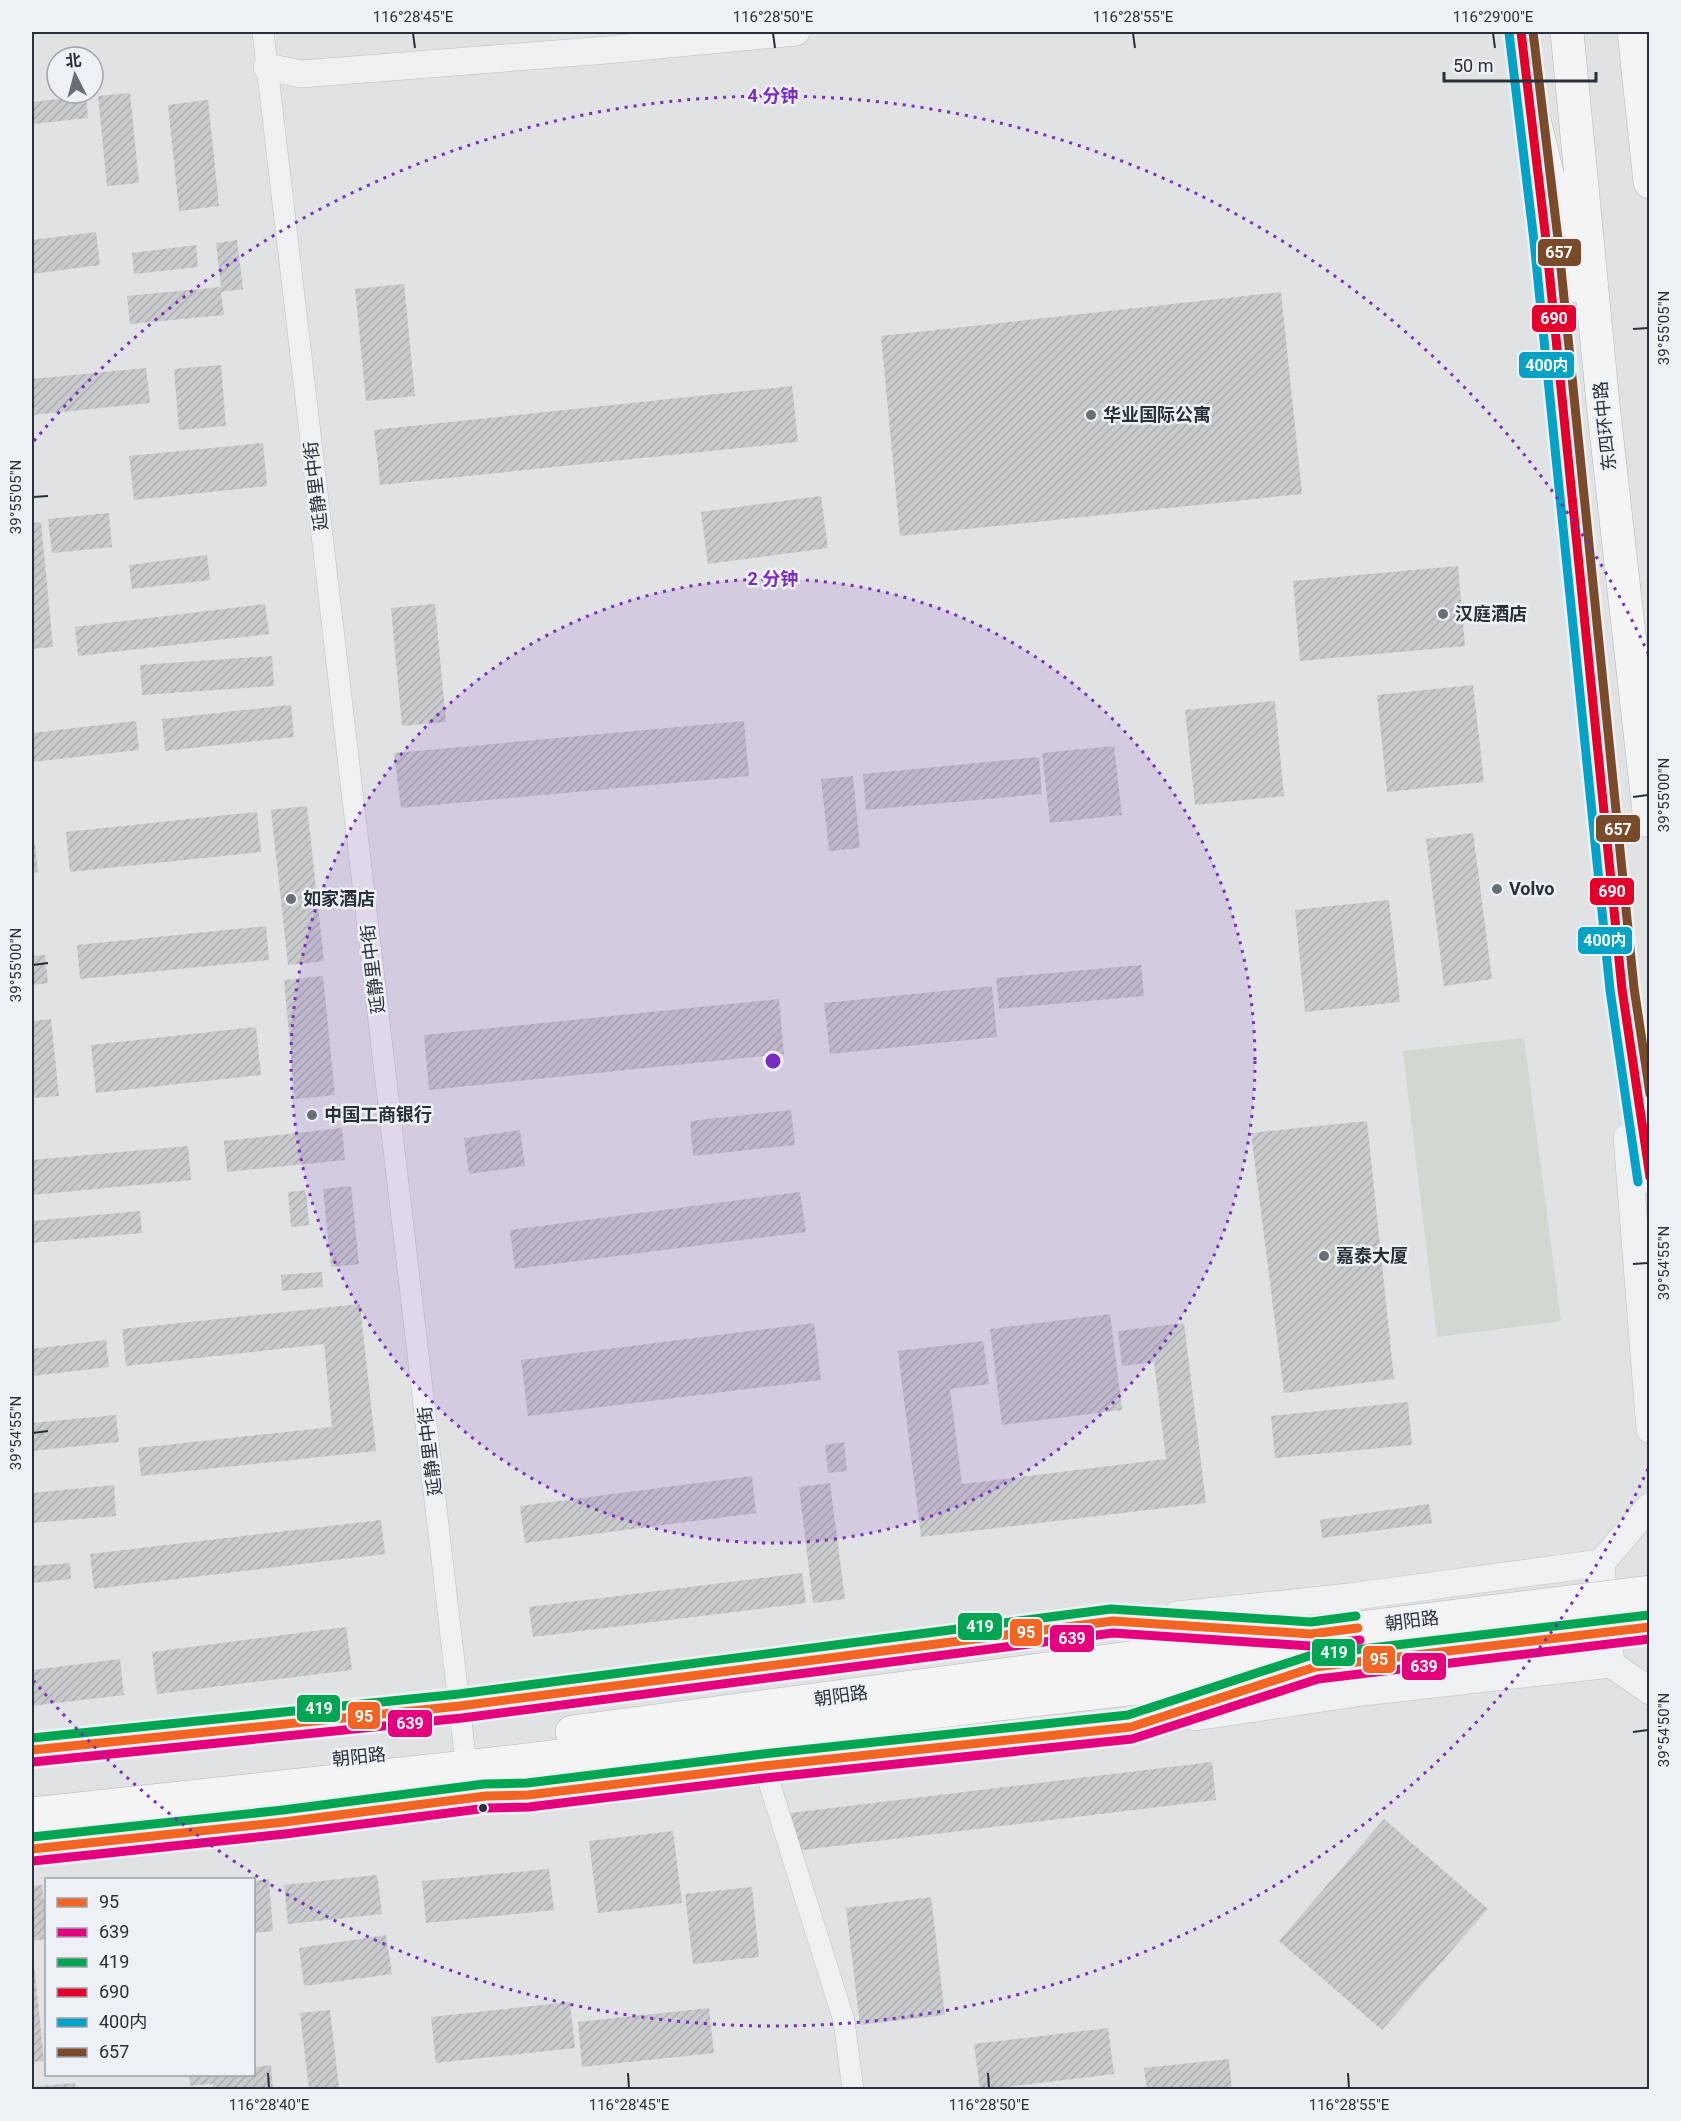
<svg xmlns="http://www.w3.org/2000/svg" width="1681" height="2121" font-family="Roboto,'Noto Sans SC',sans-serif">
	<style>
		.grass { fill: #d1d8d0 }
		.building { fill: url(#building-hatch) }
		.lines { fill: none; stroke-linecap: round; stroke-linejoin: round }
		.minor-casing { stroke: #bec0c2; stroke-width: 22 }
		.tertiary-casing { stroke: #bec0c2; stroke-width: 28 }
		.trunk-casing { stroke: #b2b5b8; stroke-width: 34 }
		.minor { stroke: #eff0f1; stroke-width: 21 }
		.tertiary { stroke: #eff0f1; stroke-width: 27 }
		.trunk { stroke: #f4f4f5; stroke-width: 33 }
		.trunk-bridge-casing { stroke: #b2b5b8; stroke-width: 34; stroke-linecap: butt }
		.trunk-bridge { stroke: #f4f4f5; stroke-width: 33 }
		.bus-1-casing { stroke: #edf0f4; stroke-width: 14 }
		.bus-2-casing { stroke: #edf0f4; stroke-width: 14 }
		.bus-3-casing { stroke: #edf0f4; stroke-width: 14 }
		.bus-4-casing { stroke: #edf0f4; stroke-width: 14 }
		.bus-5-casing { stroke: #edf0f4; stroke-width: 14 }
		.bus-6-casing { stroke: #edf0f4; stroke-width: 14 }
		.bus-1 { stroke: #f26522; stroke-width: 9 }
		.bus-2 { stroke: #e5007d; stroke-width: 9 }
		.bus-3 { stroke: #00a651; stroke-width: 9 }
		.bus-4 { stroke: #e4002b; stroke-width: 9 }
		.bus-5 { stroke: #02a3c7; stroke-width: 9 }
		.bus-6 { stroke: #7a4b2a; stroke-width: 9 }
		.ticks { fill: none; stroke: #28303b; stroke-width: 2 }
		.ring { fill: none; stroke: #7b2cbf; stroke-width: 3; stroke-dasharray: 3 6 }
		.poi-dot { fill: #686e76; stroke: #edf0f4; stroke-width: 2 }
		.bus-dot { fill: #28303b; stroke: #edf0f4; stroke-width: 2 }
		.labels { text-anchor: middle; stroke-width: 5; stroke-linejoin: round; paint-order: stroke }
		.poi-label { font-size: 18px; font-weight: bold; fill: #28303b; stroke: #edf0f4; text-anchor: start }
		.street-label { font-size: 18px; fill: #28303b; stroke: #edf0f4 }
		.centre { fill: #7b2cbf; stroke: #edf0f4; stroke-width: 3 }
		.ring-label { font-size: 18px; text-anchor: middle; font-weight: bold; fill: #7b2cbf; stroke: #edf0f4; stroke-width: 5; stroke-linejoin: round; paint-order: stroke }
		.line-badge { stroke: #edf0f4; stroke-width: 2 }
		.badge-label { font-size: 16px; text-anchor: middle; font-weight: bold; fill: #fff }
		.neatline { fill: none; stroke: #28303b; stroke-width: 2 }
		.ticks-label { font-size: 15px; text-anchor: middle; fill: #28303b }
	</style>
	<defs>
		<pattern id="building-hatch" width="6" height="6" patternUnits="userSpaceOnUse" patternTransform="scale(1.5)"><rect width="6" height="6" fill="#c8cacc"/><path d="M-1 1l2-2M0 6l6-6M5 7l2-2" fill="none" stroke="#acaeb0"/></pattern>
	</defs>
	<rect width="100%" height="100%" fill="#e0e2e4"/>
	<path class="grass" d="M1524 1038 1561 1321 1437 1337 1403 1051Z"/>
	<path class="building" d="M130 93 139 183 107 186 98 96Z
		M86 96 88 118 32 124V102Z
		M208 100 219 206 179 211 168 105Z
		M96 232 100 265 32 274V240Z
		M237 240 243 289 221 292 224 315 130 324 127 296 221 287 216 243Z
		M196 245 198 267 134 274 132 253Z
		M404 284 415 396 366 401 355 289Z
		M1281 292 1302 494 900 536 881 336Z
		M221 365 226 426 179 430 174 369Z
		M146 368 150 403 32 415V379Z
		M792 386 798 442 380 485 374 430Z
		M263 443 267 486 134 500 129 456Z
		M821 496 828 548 708 564 701 512Z
		M109 513 112 547 52 553 48 519Z
		M41 522 53 647 32 649V523Z
		M207 555 210 580 132 589 129 565Z
		M1458 566 1465 646 1300 661 1293 581Z
		M265 604 269 634 78 656 75 627Z
		M435 604 446 722 402 726 391 608Z
		M272 656 274 686 142 695 140 665Z
		M1473 685 1484 782 1387 792 1377 695Z
		M1275 701 1284 796 1195 805 1185 710Z
		M291 705 294 737 165 751 162 719Z
		M136 721 139 750 32 762V733Z
		M744 721 749 776 401 808 394 753Z
		M1114 746 1122 815 1050 823 1042 753Z
		M1039 757 1042 794 866 810 863 774Z
		M853 776 860 848 829 851 821 779Z
		M307 806 324 961 288 965 271 810Z
		M257 812 261 852 70 872 66 832Z
		M1473 833 1492 979 1444 986 1426 839Z
		M32 844H35L38 872 32 873Z
		M1389 900 1400 1002 1305 1012 1295 910Z
		M266 926 269 960 80 979 77 945Z
		M45 955 48 983 32 985V956Z
		M1141 965 1144 996 999 1009 996 978Z
		M323 976 335 1095 295 1099 284 980Z
		M992 986 997 1037 830 1054 824 1003Z
		M779 999 784 1054 429 1090 424 1035Z
		M51 1019 59 1096 34 1098 32 1069V1021Z
		M256 1027 261 1075 96 1093 91 1045Z
		M791 1110 795 1145 693 1156 690 1121Z
		M1367 1121 1394 1379 1284 1393 1251 1133Z
		M342 1128 345 1160 227 1172 224 1141Z
		M520 1130 525 1166 469 1174 464 1138Z
		M188 1146 191 1180 32 1195V1160Z
		M351 1186 359 1264 331 1267 323 1189Z
		M306 1190 309 1225 291 1227 288 1192Z
		M800 1192 806 1232 515 1269 510 1230Z
		M140 1211 142 1233 32 1243V1221Z
		M322 1272 323 1287 282 1291 281 1275Z
		M360 1304 376 1451 141 1476 138 1448 332 1427 324 1344 126 1366 122 1329Z
		M1110 1314 1122 1410 1002 1425 990 1329Z
		M814 1323 821 1380 528 1416 521 1360Z
		M1184 1323 1206 1503 921 1537 898 1351 983 1341 989 1384 950 1389 962 1484 1166 1459 1154 1362 1122 1366 1118 1331Z
		M106 1340 109 1367 32 1376V1349Z
		M1408 1402 1412 1445 1275 1458 1271 1416Z
		M116 1415 119 1442 32 1451V1423Z
		M844 1442 847 1471 828 1473 825 1445Z
		M752 1476 756 1513 525 1543 520 1506Z
		M830 1483 845 1599 813 1603 799 1487Z
		M114 1485 116 1516 32 1523V1493Z
		M1429 1504 1432 1523 1322 1538 1320 1520Z
		M381 1520 385 1554 94 1589 90 1554Z
		M70 1563 71 1579 32 1583V1566Z
		M802 1573 806 1603 533 1637 529 1607Z
		M346 1627 352 1670 157 1694 152 1652Z
		M120 1659 124 1695 32 1706V1670Z
		M1212 1762 1216 1800 794 1851 790 1813Z
		M1384 1819 1488 1909 1382 2030 1279 1941Z
		M673 1831 682 1903 598 1913 589 1841Z
		M549 1869 554 1910 426 1923 422 1881Z
		M377 1875 382 1914 288 1924 284 1885Z
		M269 1879 273 1931 254 1933V1881Z
		M42 1885 43 1899H46V1939L32 1941V1886Z
		M752 1887 759 1957 693 1964 685 1894Z
		M931 1897 945 2015 860 2025 846 1908Z
		M386 1935 392 1974 304 1986 299 1948Z
		M32 1963H34L44 2061 32 2062Z
		M570 2002 575 2048 436 2063 431 2017Z
		M709 2008 714 2053 582 2067 578 2022Z
		M330 2010 339 2088 309 2090 300 2013Z
		M1108 2028 1114 2074 980 2090 974 2044Z
		M1229 2059 1232 2090H1147L1144 2068Z
		M271 2065 273 2090H213V2084L190 2086 189 2074H254V2067Z
		M75 2083 76 2090H32V2087Z"/>
	<g class="lines">
		<g class="minor-casing">
			<path id="minor" d="M263 32 470 1798
				M764 1766 844 2021 853 2090"/>
		</g>
		<g class="tertiary-casing">
			<path id="tertiary" d="M1521 32 1534 128
				M267 67 301 74 607 50 796 32
				M1543 208 1616 935 1622 989 1650 1180
				M1627 1137 1650 1430
				M1602 1580 1601 1563 1650 1506
				M1176 1615 1349 1597 1601 1563
				M1609 1645 1611 1664 1650 1691
				M1195 1717 1363 1692 1611 1664
				M32 1750 460 1706 1132 1619
				M32 1849 284 1822 486 1796 528 1795 1151 1723"/>
		</g>
		<g class="trunk-casing">
			<path id="trunk" d="M1567 32 1603 404 1650 821
				M1634 32 1650 182
				M1531 107 1574 286
				M1113 1621 1237 1629
				M1131 1727 1245 1690
				M572 1732 1311 1634
				M32 1814 466 1767 1315 1667"/>
		</g>
		<use href="#minor" class="minor"/>
		<use href="#tertiary" class="tertiary"/>
		<use href="#trunk" class="trunk"/>
		<g class="trunk-bridge-casing">
			<path id="trunk-bridge" d="M1311 1634 1650 1592
				M1315 1667 1650 1627"/>
		</g>
		<use href="#trunk-bridge" class="trunk-bridge"/>
		<g class="bus-1-casing">
			<path id="bus-1" d="M32 1750 460 1706 1113 1621 1311 1634 1358 1628
				M32 1849 284 1822 486 1796 528 1795 764 1766 1131 1727 1315 1667 1650 1627"/>
		</g>
		<g class="bus-2-casing">
			<path id="bus-2" d="M33 1762 462 1718 1113 1633 1310 1646 1360 1640
				M33 1861 285 1834 487 1808 529 1807 765 1778 1132 1739 1318 1679 1650 1639"/>
		</g>
		<g class="bus-3-casing">
			<path id="bus-3" d="M32 1738 459 1694 1111 1609 1311 1622 1356 1616
				M32 1837 283 1810 484 1784 527 1783 763 1754 1128 1715 1312 1655 1649 1615"/>
		</g>
		<g class="bus-4-casing">
			<path id="bus-4" d="M1521 32 1546 240 1622 989 1650 1177"/>
		</g>
		<g class="bus-5-casing">
			<path id="bus-5" d="M1509 33 1534 241 1610 990 1638 1182"/>
		</g>
		<g class="bus-6-casing">
			<path id="bus-6" d="M1533 32 1558 239 1634 988 1650 1094"/>
		</g>
		<use href="#bus-1" class="bus-1"/>
		<use href="#bus-2" class="bus-2"/>
		<use href="#bus-3" class="bus-3"/>
		<use href="#bus-4" class="bus-4"/>
		<use href="#bus-5" class="bus-5"/>
		<use href="#bus-6" class="bus-6"/>
	</g>
	<path class="ticks" d="M413 33 415 48M773 33 775 48M1133 33 1135 48M1493 33 1495 48M1633 329 1648 328M33 497 48 496M1633 797 1648 795M33 965 48 963M1633 1264 1648 1263M33 1433 48 1431M1633 1732 1648 1730M268 2073 269 2088M628 2073 629 2088M988 2073 989 2088M1348 2073 1349 2088"/>
	<circle cx="773" cy="1061" r="482" fill="#7b2cbf" fill-opacity=".12"/>
	<g class="ring">
		<circle cx="773" cy="1061" r="482"/>
		<path d="M1648 1469A965 965 0 0 1 34 1681M34 441A965 965 0 0 1 1648 653"/>
	</g>
	<g class="poi-dot">
		<circle cx="1091" cy="415" r="6"/>
		<circle cx="1443" cy="614" r="6"/>
		<circle cx="1497" cy="889" r="6"/>
		<circle cx="291" cy="899" r="6"/>
		<circle cx="312" cy="1115" r="6"/>
		<circle cx="1324" cy="1256" r="6"/>
	</g>
	<circle class="bus-dot" cx="483" cy="1808" r="5"/>
	<g class="labels">
		<g class="poi-label">
			<text x="1103" y="421">华业国际公寓</text>
			<text x="1455" y="620">汉庭酒店</text>
			<text x="1509" y="895">Volvo</text>
			<text x="303" y="905">如家酒店</text>
			<text x="324" y="1121">中国工商银行</text>
			<text x="1336" y="1262">嘉泰大厦</text>
		</g>
		<g class="street-label">
			<text transform="translate(1605 426) rotate(-96)" y="6">东四环中路</text>
			<text transform="translate(316 486) rotate(-97)" y="6">延静里中街</text>
			<text transform="translate(373 969) rotate(-97)" y="6">延静里中街</text>
			<text transform="translate(430 1451) rotate(-97)" y="6">延静里中街</text>
			<text transform="translate(1412 1621) rotate(-7)" y="6">朝阳路</text>
			<text transform="translate(841 1696) rotate(-8)" y="6">朝阳路</text>
			<text transform="translate(359 1757) rotate(-6)" y="6">朝阳路</text>
		</g>
	</g>
	<circle cx="773" cy="1061" r="9" class="centre"/>
	<g class="ring-label">
		<text x="773" y="102">4 分钟</text>
		<text x="773" y="585">2 分钟</text>
	</g>
	<g class="line-badge">
		<rect x="1537" y="238" width="45" height="29" rx="6" fill="#7a4b2a"/>
		<rect x="1531" y="304" width="46" height="29" rx="6" fill="#e4002b"/>
		<rect x="1518" y="351" width="57" height="28" rx="6" fill="#02a3c7"/>
		<rect x="1595" y="814" width="46" height="29" rx="6" fill="#7a4b2a"/>
		<rect x="1589" y="877" width="46" height="29" rx="6" fill="#e4002b"/>
		<rect x="1577" y="926" width="56" height="29" rx="6" fill="#02a3c7"/>
		<rect x="957" y="1612" width="46" height="29" rx="6" fill="#00a651"/>
		<rect x="1009" y="1618" width="34" height="29" rx="6" fill="#f26522"/>
		<rect x="1049" y="1624" width="46" height="29" rx="6" fill="#e5007d"/>
		<rect x="1311" y="1638" width="45" height="29" rx="6" fill="#00a651"/>
		<rect x="1362" y="1645" width="34" height="29" rx="6" fill="#f26522"/>
		<rect x="1401" y="1652" width="46" height="29" rx="6" fill="#e5007d"/>
		<rect x="296" y="1694" width="45" height="29" rx="6" fill="#00a651"/>
		<rect x="347" y="1701" width="34" height="29" rx="6" fill="#f26522"/>
		<rect x="387" y="1709" width="46" height="29" rx="6" fill="#e5007d"/>
	</g>
	<g class="badge-label">
		<text x="1559" y="258">657</text>
		<text x="1554" y="324">690</text>
		<text x="1547" y="371">400内</text>
		<text x="1618" y="835">657</text>
		<text x="1612" y="897">690</text>
		<text x="1605" y="946">400内</text>
		<text x="980" y="1632">419</text>
		<text x="1026" y="1638">95</text>
		<text x="1072" y="1644">639</text>
		<text x="1334" y="1658">419</text>
		<text x="1379" y="1665">95</text>
		<text x="1424" y="1672">639</text>
		<text x="319" y="1714">419</text>
		<text x="364" y="1722">95</text>
		<text x="410" y="1729">639</text>
	</g>
	<rect width="1681" height="2121" fill="none" stroke="#edf0f4" stroke-width="66"/>
	<rect x="45" y="1878" width="210" height="198" fill="#edf0f4" stroke="#9ea3aa" stroke-width="1.5"/>
	<rect x="57" y="1898" width="30" height="9" fill="#f26522" stroke="#9ea3aa" stroke-width="1.5"/>
	<text x="99" y="1908" font-size="18" fill="#28303b">95</text>
	<rect x="57" y="1928" width="30" height="9" fill="#e5007d" stroke="#9ea3aa" stroke-width="1.5"/>
	<text x="99" y="1938" font-size="18" fill="#28303b">639</text>
	<rect x="57" y="1958" width="30" height="9" fill="#00a651" stroke="#9ea3aa" stroke-width="1.5"/>
	<text x="99" y="1968" font-size="18" fill="#28303b">419</text>
	<rect x="57" y="1988" width="30" height="9" fill="#e4002b" stroke="#9ea3aa" stroke-width="1.5"/>
	<text x="99" y="1998" font-size="18" fill="#28303b">690</text>
	<rect x="57" y="2018" width="30" height="9" fill="#02a3c7" stroke="#9ea3aa" stroke-width="1.5"/>
	<text x="99" y="2028" font-size="18" fill="#28303b">400内</text>
	<rect x="57" y="2048" width="30" height="9" fill="#7a4b2a" stroke="#9ea3aa" stroke-width="1.5"/>
	<text x="99" y="2058" font-size="18" fill="#28303b">657</text>
	<g transform="translate(75 75) rotate(354)"><circle r="28" fill="#edf0f4" stroke="#9ea3aa" stroke-width="1.5"/>
	<path d="M0-4.5L10 22L0 15L-10 22Z" fill="#686e76"/>
	<text y="-9" font-size="16" font-weight="bold" text-anchor="middle" fill="#28303b">北</text>
	</g>
	<path d="M1444 72v9h152v-9" fill="none" stroke="#28303b" stroke-width="3"/>
	<text x="1453" y="72" font-size="18" fill="#28303b" stroke="#edf0f4" stroke-width="4.5" paint-order="stroke">50 m</text>
	<rect x="33" y="33" width="1615" height="2055" class="neatline"/>
	<g class="ticks-label">
		<text x="413" y="22">116°28'45"E</text>
		<text x="773" y="22">116°28'50"E</text>
		<text x="1133" y="22">116°28'55"E</text>
		<text x="1493" y="22">116°29'00"E</text>
		<text transform="translate(1664 328) rotate(-90)" y="5">39°55'05"N</text>
		<text transform="translate(16 497) rotate(-90)" y="5">39°55'05"N</text>
		<text transform="translate(1664 795) rotate(-90)" y="5">39°55'00"N</text>
		<text transform="translate(16 965) rotate(-90)" y="5">39°55'00"N</text>
		<text transform="translate(1664 1263) rotate(-90)" y="5">39°54'55"N</text>
		<text transform="translate(16 1433) rotate(-90)" y="5">39°54'55"N</text>
		<text transform="translate(1664 1730) rotate(-90)" y="5">39°54'50"N</text>
		<text x="269" y="2110">116°28'40"E</text>
		<text x="629" y="2110">116°28'45"E</text>
		<text x="989" y="2110">116°28'50"E</text>
		<text x="1349" y="2110">116°28'55"E</text>
	</g>
</svg>
